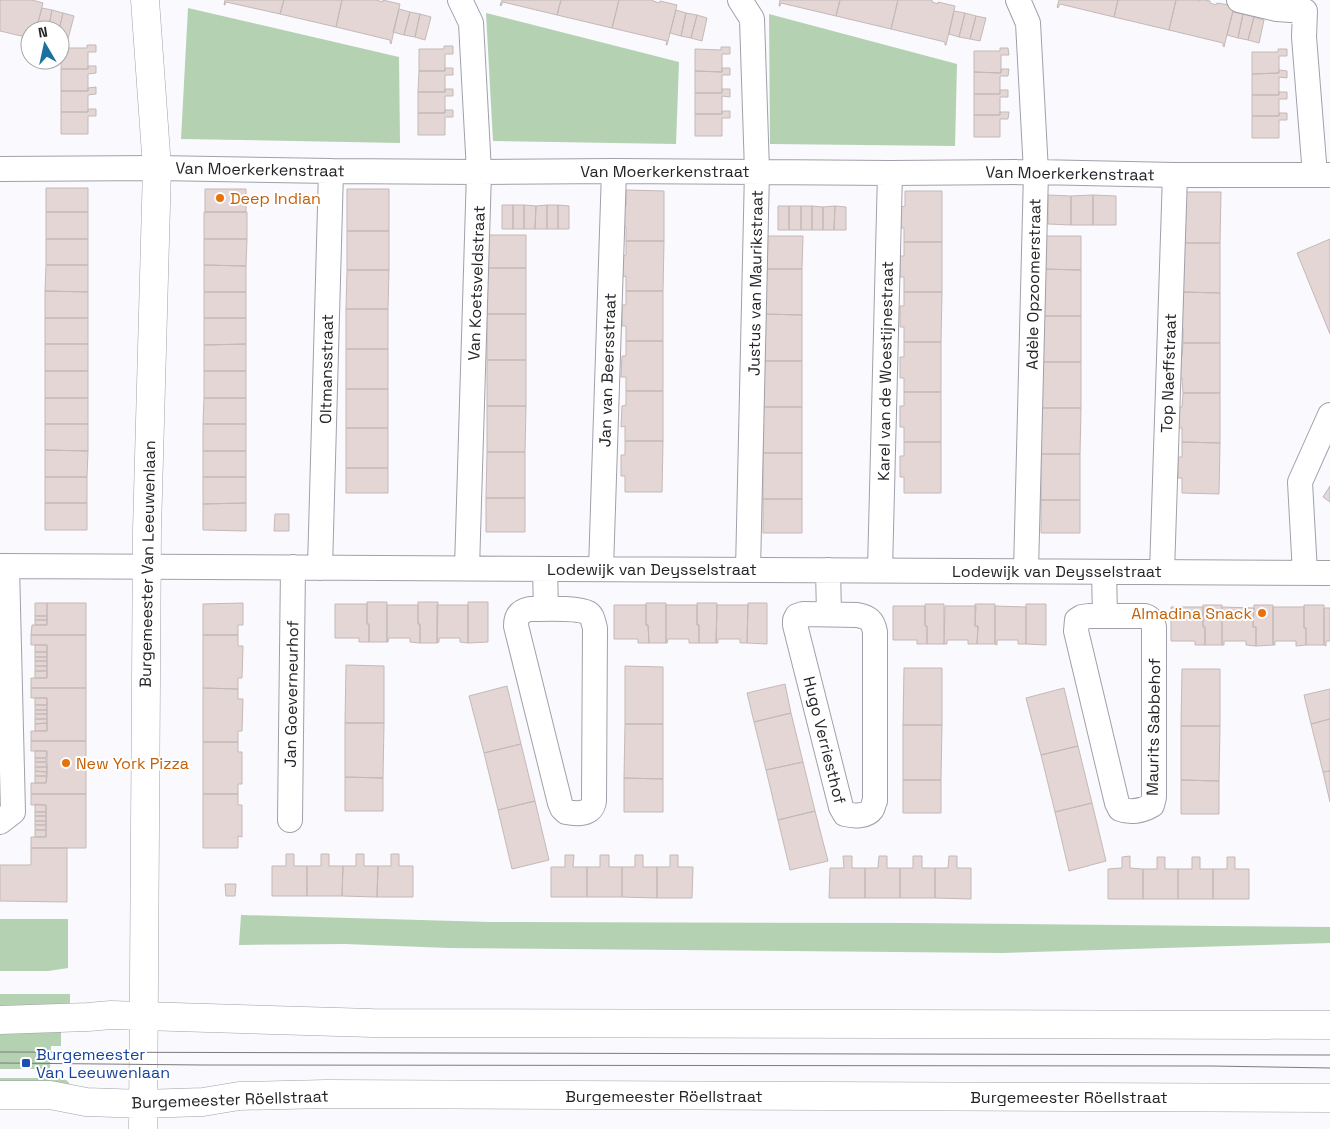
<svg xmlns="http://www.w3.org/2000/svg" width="1330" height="1129" font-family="'Space Grotesk',sans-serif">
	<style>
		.green { fill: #b4d1b2 }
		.building { fill: #e3d6d4; stroke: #c5b9b7 }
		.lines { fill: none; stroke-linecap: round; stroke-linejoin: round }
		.minor-casing { stroke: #a0a0aa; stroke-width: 26 }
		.tertiary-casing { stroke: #a0a0aa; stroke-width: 29 }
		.minor { stroke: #fff; stroke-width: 24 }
		.tertiary { stroke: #fff; stroke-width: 28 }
		.tram { stroke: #7c7c80; stroke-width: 1 }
		.food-dot { fill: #e8710a; stroke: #fff; stroke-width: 2 }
		.transit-dot { fill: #1a4fb4; stroke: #fff; stroke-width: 2 }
		.labels { text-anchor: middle; stroke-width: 4; stroke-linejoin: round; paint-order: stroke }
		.street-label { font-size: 16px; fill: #242428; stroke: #fff }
		.food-label { font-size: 16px; fill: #c56008; stroke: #fff; text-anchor: start }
		.transit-label { font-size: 16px; fill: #164399; stroke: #fff; text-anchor: start }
	</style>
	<rect width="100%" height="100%" fill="#f9f9fe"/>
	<path class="green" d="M188 8 399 57 400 143 181 139Z
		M486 13 679 62 676 144 493 141Z
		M769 14 957 64 955 146 770 144Z
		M241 915 490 922 912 923 1330 927V943L1003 953 449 948 345 944 239 945Z
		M0 919H68V968L48 971H0Z
		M0 994H70V1007H0Z
		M61 1027V1046H51L50 1069H0V1028Z
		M0 1078H60C66 1079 68 1081 71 1086L0 1088Z"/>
	<path class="building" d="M0 0H32L43 3 36 30H30V38L0 31Z
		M225 0H284L280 14 226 2 225 5H224Z
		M284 0H342L336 27 280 14Z
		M342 0H376L383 2V0L400 4 391 44 390 43V40L336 27Z
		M502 0H561L557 15 503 2 501 6 500 5Z
		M561 0H619L612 28 557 15Z
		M619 0H653V1L659 3 660 1 677 5 667 45H666L667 41 612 28Z
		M780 0H840L836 16 781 3 780 6H779Z
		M840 0H898L891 29 836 16Z
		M898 0H932V2L938 4V2L955 6 946 45H945V42L891 29Z
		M1059 0H1118L1114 17 1060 4 1058 8 1057 7Z
		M1118 0H1176L1169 30 1114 17Z
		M1176 0H1196L1200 1V0H1205L1210 1V3L1216 5 1217 3 1234 6 1224 47 1223 46V43L1169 30Z
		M42 8 52 10 48 30H36Z
		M399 9 410 12 404 35 393 32Z
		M52 10 63 13 59 30H48Z
		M676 10 686 13 681 36 670 33Z
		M954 11 965 13 959 37 949 34Z
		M410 12 420 14 415 37 404 35Z
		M1233 12 1243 14 1238 38 1227 35Z
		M63 13 74 16 68 39 60 37V30H59Z
		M686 13 697 15 691 38 681 36Z
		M965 13 976 16 970 39 959 37Z
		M420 14 431 17 425 40 415 37Z
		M1243 14 1254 17 1248 40 1238 38Z
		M697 15 707 18 702 41 691 38Z
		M976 16 986 18 980 41 970 39Z
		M1254 17 1264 20 1259 43 1248 40Z
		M87 45H96V52H88V69H61L62 48H87Z
		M444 46H453V54H445V71H419V49H444Z
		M721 47H730V54H722V72L695 71V49L721 50Z
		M1000 48H1008L1009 55H1001V73L974 72V51H1000Z
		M1278 49H1287V56H1279V73L1252 74V52H1278Z
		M88 66H96V73L88 74V91H61V69H88Z
		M445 68H453V75H445V92H418L419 71H445Z
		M722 68H730V75H722V93H695V71L722 72Z
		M1001 69H1009L1008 76H1000V94H974V72L1001 73Z
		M1279 70 1287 71V78L1279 77V95H1252V74L1279 73Z
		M96 87V94L88 95V112H61V91H88V88Z
		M445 89H453V96H445V113H418V92H445Z
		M722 89H730V97L722 96V114H695V93H722Z
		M1000 90H1008V97H1000V115H974V94H1000Z
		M1279 92H1287V99H1279V116H1252V95H1279Z
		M88 109H96V116H88V134H61V112H88Z
		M445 110H453V117H445V135H418V113H445Z
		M722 111H730V118H722V136H695V114H722Z
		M1000 112H1009L1008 119H1000V137H974V115H1000Z
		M1279 113H1287V120H1279V138H1252V116H1279Z
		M46 188H88V212H46Z
		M205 189H246V212H205Z
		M347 189H389V231H347Z
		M626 190 664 191V241H626V227H622V206H626Z
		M905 191H942V242H904V228H900L901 207 905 206Z
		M1183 192H1221L1220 243H1183Z
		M1048 195 1071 196V225L1048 224Z
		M1093 195V225H1071V196Z
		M1093 195 1116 196V225H1093Z
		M502 205H513V229H502Z
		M513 205H524V229H513Z
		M524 205 536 206 535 229H524Z
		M547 205H558V229H547Z
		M547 205V229H535L536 206Z
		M558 205 569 206V229H558Z
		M778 206H789V230H778Z
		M789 206H801V230H789Z
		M801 206H812V230H801Z
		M812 206 823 207V230H812Z
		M835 206 846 207V230H834Z
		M835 206 834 230H823V207Z
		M46 212H88V239H46Z
		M204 212H247V239H204Z
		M347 231H389V270H347Z
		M487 235H526V268H487Z
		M764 236H803L802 269H764Z
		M1042 236H1081V270L1042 269Z
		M46 239H88V265H46Z
		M204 239H247L246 266 204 265Z
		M1330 239V334L1297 253Z
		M626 241H664L663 291H626V276L622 277V256L626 255Z
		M904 242H942V292H904V277H900V256H904Z
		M1183 243H1220V293L1183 292Z
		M46 265H88V292L45 291Z
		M204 265 246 266V292H204Z
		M487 268H526V314H487Z
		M764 269H802V315L763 314Z
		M1042 269 1081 270V316H1042Z
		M347 270H389L388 309H346Z
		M45 291 88 292V318H45Z
		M626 291H663V341H626V326H622V305H626Z
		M204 292H246V318H204Z
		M904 292H942L941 342H904V327H900V306H904Z
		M1183 292 1220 293V343H1183V328H1178L1179 307 1183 306Z
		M346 309H388V349H346Z
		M487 314H526V360H487Z
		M763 314 802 315V361H763Z
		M1042 316H1081V362H1042Z
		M45 318H88V344H45Z
		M204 318H246V344L204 345Z
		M626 341H663V391H626V377H621L622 356H626Z
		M904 342H941V392H904V378H900V357H904Z
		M1183 343H1220V393H1183L1182 378H1178V357H1182Z
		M45 344H88V371H45Z
		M246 344V371H204V345Z
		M346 349H388V389H346Z
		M487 360H526V406H487Z
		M763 361H802V407H763Z
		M1042 362H1081V408H1042Z
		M45 371H88V398H45Z
		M204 371H246V398H204Z
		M346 389H388V428H346Z
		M626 391H663V441H625V426L621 427 622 406 626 405Z
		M904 392H941V442H904V427H900V406H904Z
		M1183 393H1220V443L1182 442V428H1178V407H1182Z
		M45 398H88V424H45Z
		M204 398H246V424H203Z
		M487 406H526L525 452H487Z
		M763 407H802V453H763Z
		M1042 408H1081L1080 454H1041Z
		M45 424H88V451L45 450Z
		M203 424H246V451H203Z
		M346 428H388V468H346Z
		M625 441H663L662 492H625V476H621V455H625Z
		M904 442H941V493H904V477H900V456H904Z
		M1182 442 1220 443 1219 494 1182 493V478H1178V457H1182Z
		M45 450 88 451 87 477H45Z
		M203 451H246V477H203Z
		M487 452H525V498H486Z
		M763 453H802V499H763Z
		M1041 454H1080V500H1041Z
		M346 468H388V493H346Z
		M45 477H87V503H45Z
		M203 477H246V503L203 504Z
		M1330 486V502L1323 497Z
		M486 498H525V532H486Z
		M763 499H802V533H763Z
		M1041 500H1080V533H1041Z
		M45 503H87V530H45Z
		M246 503V531L203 530V504Z
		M275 514H289V531H274Z
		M367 602H387V642H369V624H367Z
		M418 602H438L437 643H420V624H418Z
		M468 602H488V642L468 643Z
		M35 603H47V616H35Z
		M47 603H86V635H31L32 625H47Z
		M243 603V625H238V635H203V604Z
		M646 603H666V643H649L648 625H646Z
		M697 603H717L716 643H699V625H697Z
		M748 603H767V644L747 643Z
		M335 604H367V624H369V642H359V638H335Z
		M925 604H944V644H927V626H925Z
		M975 604H995V644H977L978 626H975Z
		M1026 604H1046V645L1026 644Z
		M387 605H418V624H420V643L410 642V638H389L388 642H387Z
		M437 605H468V643L460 642V638H439V642L437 643Z
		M614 605H646V625H648L649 643H638V639H614Z
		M666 605H697V625H699V643H689V639H668L667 643H666Z
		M717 605H748L747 643H740V639H718V643H716Z
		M1203 605H1222V645H1205V627H1203Z
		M1254 605H1273V645L1256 646V627H1253Z
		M1304 605H1324V645H1306V628H1304Z
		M893 606H925V626H927V644H917V640H893Z
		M945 606H976L975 626H978L977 644H968V640H947V644H944Z
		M995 606 1026 607V644H1018V640H997V645L995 644Z
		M1171 607H1203V627H1205V645H1195V641H1171Z
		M1222 607 1254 608 1253 627H1256V646L1246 645V641H1224V645H1222Z
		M1273 607H1304V628H1306V645L1296 646V641H1275V645H1273Z
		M1324 608H1330V641H1326V646L1324 645Z
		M35 616H47V620H35Z
		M35 620H47V625H35Z
		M31 635H86V688H31V678H47V645H31Z
		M203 635H238V646H243L242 678H238V689L203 688Z
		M35 645H47V652H35Z
		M35 652H47V657H35Z
		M35 657H47V661H35Z
		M35 661H47V666H35Z
		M346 665 384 666V723H345Z
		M35 666H47V671H35Z
		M625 666 663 667V724H625Z
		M904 668H942V725H903Z
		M1182 669H1220V726H1181Z
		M35 671H47V678H35Z
		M785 684 791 713 754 722 747 693Z
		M507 686 521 744 484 753 469 696Z
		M31 688H86V741H31V731H47V698H31Z
		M203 688 238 689V699H243L242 731H238V742H203Z
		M1064 688 1078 746 1041 755 1026 698Z
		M1330 689V719L1311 724 1304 695Z
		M35 698H47V705H35Z
		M35 705H47V710H35Z
		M35 710H47V714H35Z
		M791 713 803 762 766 770 754 722Z
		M35 714H47V719H35Z
		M35 719H47V723L35 724Z
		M1330 719V771L1323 772 1311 724Z
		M47 723V731H35V724Z
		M345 723H384L383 778 345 777Z
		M625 724H663V779L624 778Z
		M903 725H942L941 780H903Z
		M1181 726H1220L1219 781 1181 780Z
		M31 741H86V794H31V783H46L47 767V751H31Z
		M203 742H238V752H242V784H238V794H203Z
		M521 744 535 801 498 810 484 753Z
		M1078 746 1092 803 1055 812 1041 755Z
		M35 751H47L46 758H35Z
		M35 758H46V762H35Z
		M35 762H46L47 767H35Z
		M803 762 815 811 778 820 766 770Z
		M35 767H47V772L35 771Z
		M35 771 47 772V776H35Z
		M1330 771V802L1323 772Z
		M35 776H47L46 783H35Z
		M345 777 383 778V811H345Z
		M624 778 663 779V812H624Z
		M903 780H941V813H903Z
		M1181 780 1219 781V814H1181Z
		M31 794H86V848H31V837H46V805H31Z
		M203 794H238V805H242V837L238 836V848H203Z
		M535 801 549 860 512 869 498 810Z
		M1092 803 1106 861 1069 871 1055 812Z
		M35 804 46 805V812H35Z
		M815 811 828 861 790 870 778 820Z
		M35 812H46V816H35Z
		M35 816H46V821H35Z
		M35 821H46V825H35Z
		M35 825H46V830H35Z
		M35 830H46V837H35Z
		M31 848H67V902L0 901V865H31Z
		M286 854H294V866H307V896H272V866H286Z
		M321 854H329V866H343L342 896H307V866H321Z
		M356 854H364V866H378L377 897 342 896 343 866H356Z
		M391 854H399V866H413V897H377L378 866H391Z
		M565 855H574L573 867H587V897H551V867H565Z
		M600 855H609V867H622V897H587V867H600Z
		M635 855H643V867H657V898L622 897V867H635Z
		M670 855H678V867H693L692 898H657V867H670Z
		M843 856H852V868H865V898H829L830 868H844Z
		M879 856H887V868H900V898H865V868H878Z
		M913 856H922V868H935V898H900V868H913Z
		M949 856H957V868H971V899L935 898V868H948Z
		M1130 856V868L1143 869V899H1108V869L1122 868V857Z
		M1157 857H1165V869H1178V899H1143V869H1157Z
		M1192 857H1200V869H1213V899H1178V869H1192Z
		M1227 857H1235V869H1249V899H1213V869H1227Z
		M225 884H236L235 896H226Z"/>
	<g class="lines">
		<g class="minor-casing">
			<path id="minor" d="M460 0 471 23 479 172 467 568
				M740 0 752 19 757 171 748 570
				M1018 0 1028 23 1036 172 1026 571
				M1239 0 1277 9 1305 11 1304 37 1315 175
				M0 169 157 168 331 171 479 172 614 171 890 173 1036 172 1175 175H1330
				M0 566 1330 573
				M320 568 331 171
				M545 569 546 609
				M601 569 614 171
				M828 570 829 614
				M880 570 890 173
				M1104 572 1105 616H1145C1151 618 1152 621 1154 627V797L1152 805C1142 811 1130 813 1120 809L1117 803 1076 631 1077 620 1082 617 1089 616H1105
				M1162 572 1175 175
				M1305 573 1300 482 1330 415
				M530 609C542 609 578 607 588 613 593 616 593 622 595 628L594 801C592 815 577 814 566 812L562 808 560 803 516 626C516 616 520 611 530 609Z
				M803 614 857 615C868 617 873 620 875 632V801C874 801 873 808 872 809 867 817 853 816 845 814L841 807 795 625V620L797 616Z
				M290 820 293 567
				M0 822 13 812 7 566"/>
		</g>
		<g class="tertiary-casing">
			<path id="tertiary" d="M0 1020 88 1017 111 1015 372 1023 1330 1025
				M0 1095H50L86 1102 143 1104 203 1102 239 1096 326 1094 1330 1098
				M143 1129 147 530 157 168 145 0"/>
		</g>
		<use href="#minor" class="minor"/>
		<use href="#tertiary" class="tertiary"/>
		<path class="tram" d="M0 1052 1330 1055
			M0 1063 203 1065 1211 1066 1330 1068"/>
	</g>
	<g class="food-dot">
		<circle cx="220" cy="198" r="5"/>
		<circle cx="1262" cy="613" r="5"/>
		<circle cx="66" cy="763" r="5"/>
	</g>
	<rect class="transit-dot" x="21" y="1058" width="10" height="10" rx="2.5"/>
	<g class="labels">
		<g class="street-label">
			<text transform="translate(260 169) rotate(1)" y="6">Van Moerkerkenstraat</text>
			<text x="665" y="177">Van Moerkerkenstraat</text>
			<text transform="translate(1070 173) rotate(1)" y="6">Van Moerkerkenstraat</text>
			<text transform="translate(476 283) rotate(-88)" y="6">Van Koetsveldstraat</text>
			<text transform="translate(755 283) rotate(-89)" y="6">Justus van Maurikstraat</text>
			<text transform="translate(1033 284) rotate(-89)" y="6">Adèle Opzoomerstraat</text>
			<text transform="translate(326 369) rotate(-89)" y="6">Oltmansstraat</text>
			<text transform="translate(607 370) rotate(-88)" y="6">Jan van Beersstraat</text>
			<text transform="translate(885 371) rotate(-89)" y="6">Karel van de Woestijnestraat</text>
			<text transform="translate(1168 373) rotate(-88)" y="6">Top Naeffstraat</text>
			<text transform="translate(147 564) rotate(-89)" y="6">Burgemeester Van Leeuwenlaan</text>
			<text x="652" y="575">Lodewijk van Deysselstraat</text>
			<text x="1057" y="577">Lodewijk van Deysselstraat</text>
			<text transform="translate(291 694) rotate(-89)" y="6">Jan Goeverneurhof</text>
			<text transform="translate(1153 727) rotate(-89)" y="6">Maurits Sabbehof</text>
			<text transform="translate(825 740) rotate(76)" y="6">Hugo Verriesthof</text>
			<text x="664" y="1102">Burgemeester Röellstraat</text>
			<text x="1069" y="1103">Burgemeester Röellstraat</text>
			<text transform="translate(230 1099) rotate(-2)" y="6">Burgemeester Röellstraat</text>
		</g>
		<g class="food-label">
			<text x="230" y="204">Deep Indian</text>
			<text x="1252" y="619" text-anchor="end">Almadina Snack</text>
			<text x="76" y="769">New York Pizza</text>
		</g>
		<g class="transit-label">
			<text x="36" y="1060">Burgemeester<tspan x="36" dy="18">Van Leeuwenlaan</tspan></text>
		</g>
	</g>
	<g transform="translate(45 45) rotate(351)"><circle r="24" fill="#ffffff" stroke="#a7a7a9"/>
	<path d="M0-4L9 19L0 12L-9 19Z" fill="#1c71a1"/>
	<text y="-8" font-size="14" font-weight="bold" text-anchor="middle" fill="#242428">N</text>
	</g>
</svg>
